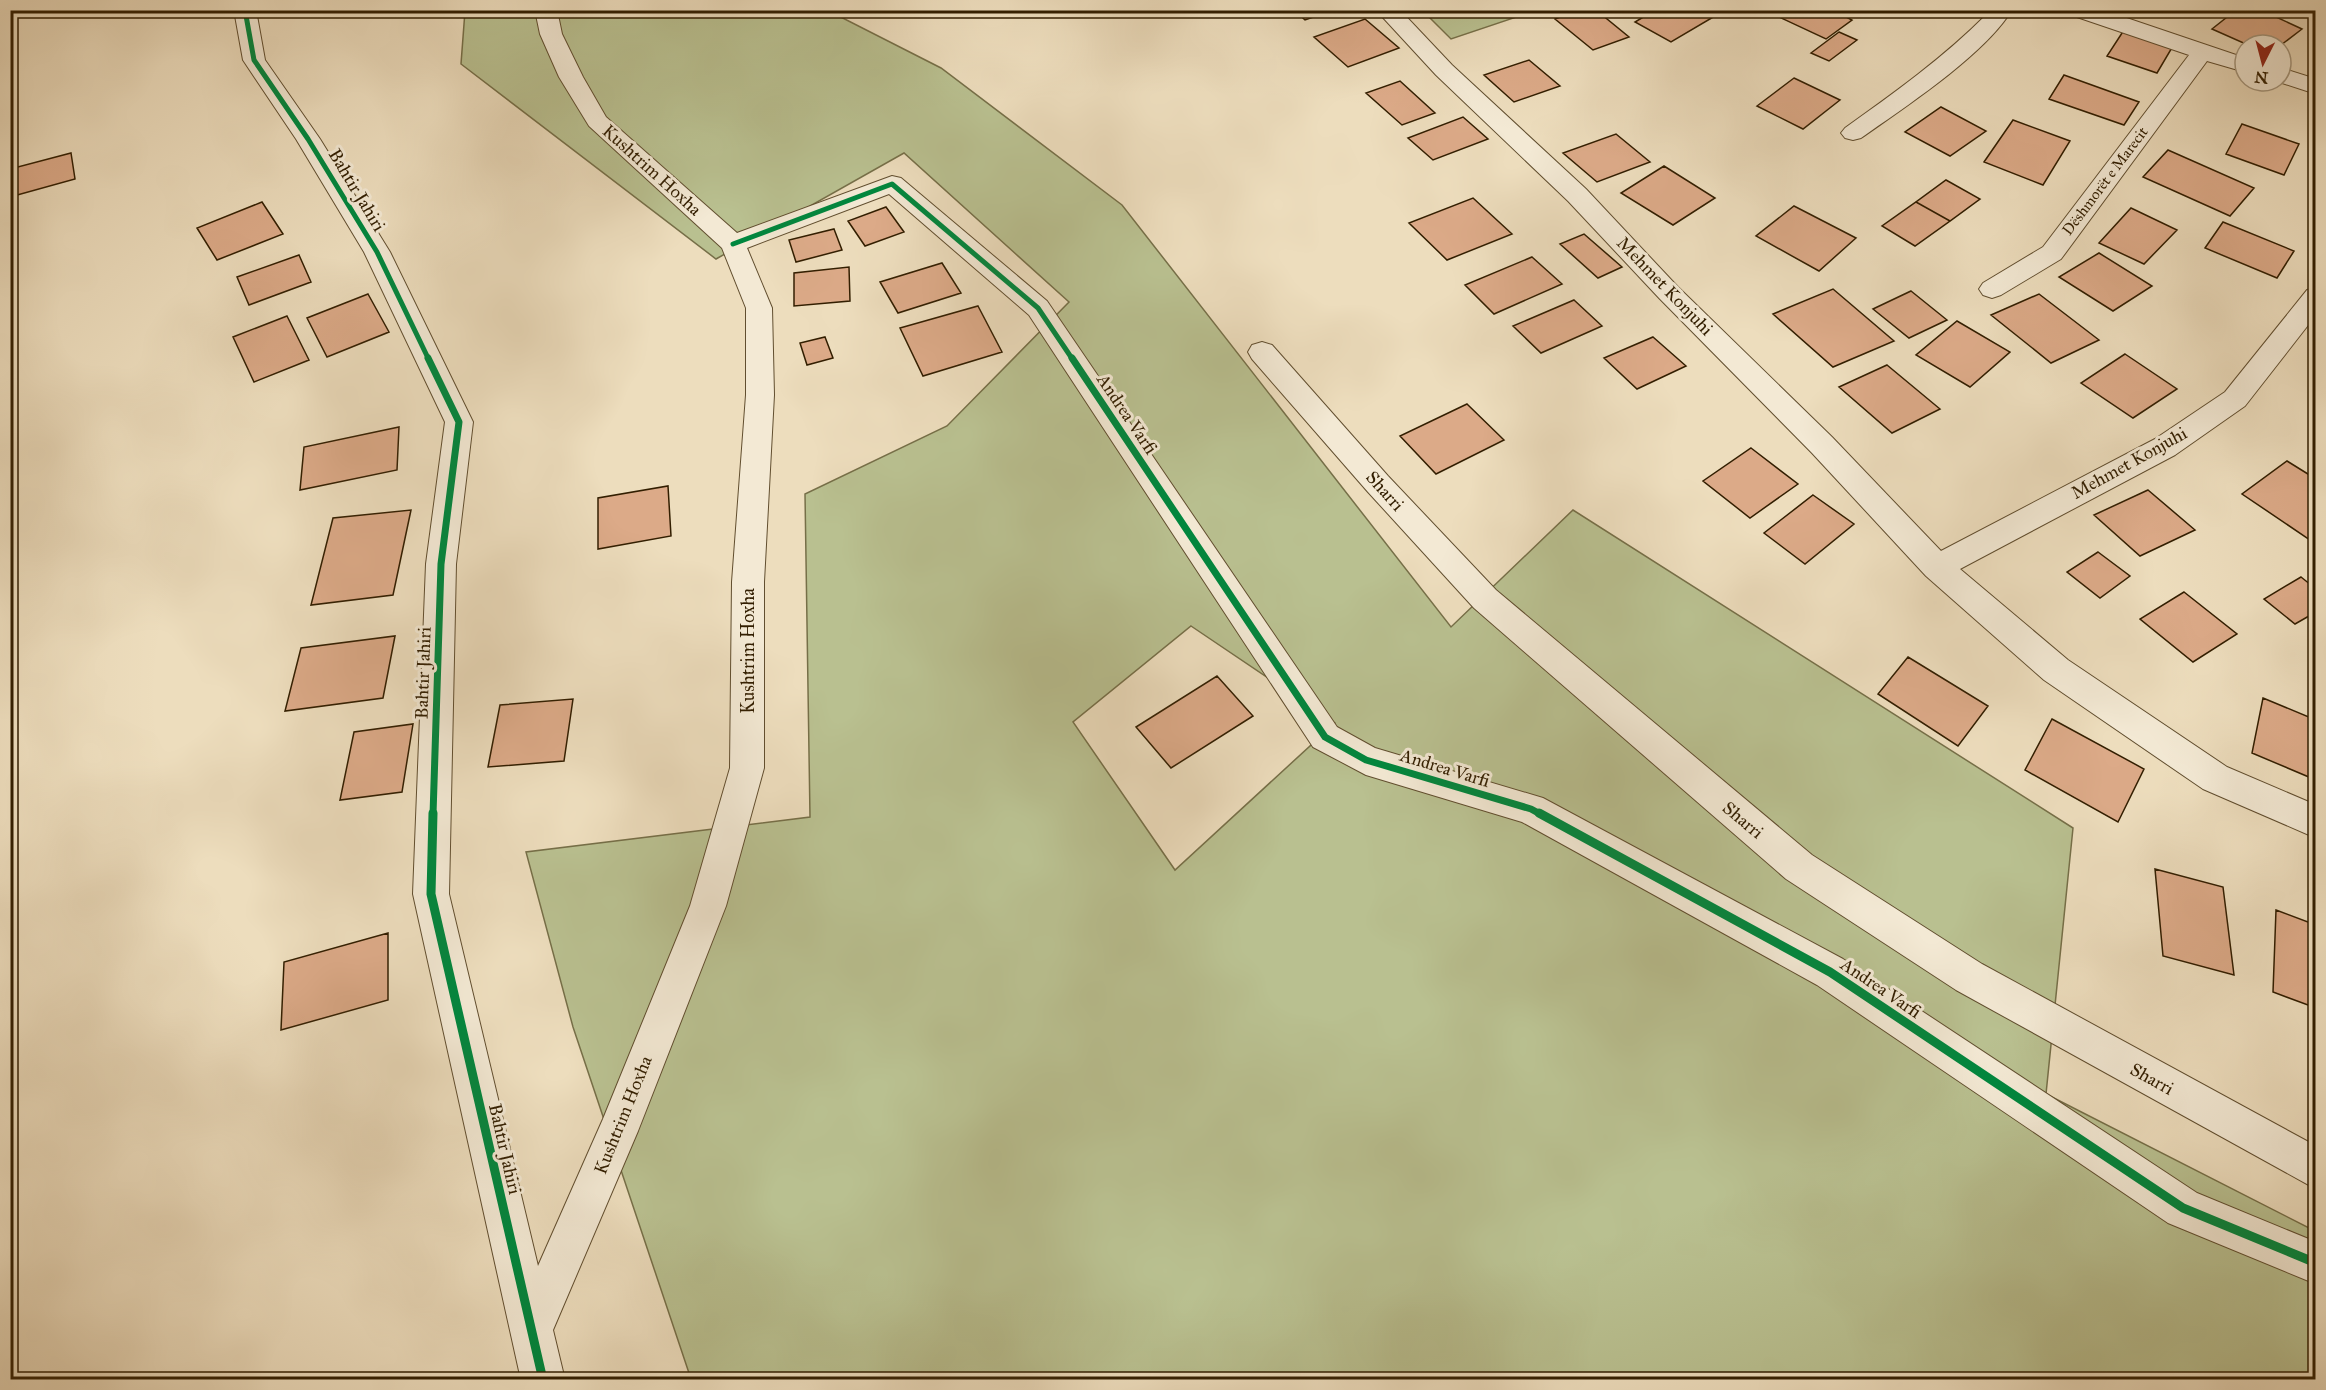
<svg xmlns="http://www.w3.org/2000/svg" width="2326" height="1390" font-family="'IM FELL Great Primer',serif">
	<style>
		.green { fill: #b9c090; stroke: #766f48; stroke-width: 1.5; fill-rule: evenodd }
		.building { fill: #dcaa88; stroke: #321e00; stroke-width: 1.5 }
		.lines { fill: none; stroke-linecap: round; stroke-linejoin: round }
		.minor-casing { stroke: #614e2f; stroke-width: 2 }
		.minor { fill: #f3e9d4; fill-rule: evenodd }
		.cycleway-far2-casing { stroke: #f3e9d4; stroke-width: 8 }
		.cycleway-far1-casing { stroke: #f3e9d4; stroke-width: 10 }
		.cycleway-casing { stroke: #f3e9d4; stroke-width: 13 }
		.cycleway-far2 { stroke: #00873e; stroke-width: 5 }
		.cycleway-far1 { stroke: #00873e; stroke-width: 7 }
		.cycleway { stroke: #00873e; stroke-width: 9 }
		.labels { text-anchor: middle; stroke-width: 6; stroke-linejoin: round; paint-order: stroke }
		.far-street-label { font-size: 15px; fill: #321e00; stroke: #f3e9d4 }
		.street-label { font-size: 18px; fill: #321e00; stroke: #f3e9d4 }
	</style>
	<rect width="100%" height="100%" fill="#edddbd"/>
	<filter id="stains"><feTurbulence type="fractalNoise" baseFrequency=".00333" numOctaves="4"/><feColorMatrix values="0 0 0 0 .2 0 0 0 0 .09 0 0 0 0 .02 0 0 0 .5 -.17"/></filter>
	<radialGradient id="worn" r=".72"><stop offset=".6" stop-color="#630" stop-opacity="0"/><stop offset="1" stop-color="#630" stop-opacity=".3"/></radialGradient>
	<path class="green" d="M465 11H829L941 68 1122 205 1451 627 1573 510 2073 828 2046 1094 2315 1231V1379H691L573 1027 526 852 810 817 805 494 947 426 1069 302 904 153 716 259 461 64ZM1191 626 1335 723 1175 870 1073 722Z
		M1423 11H1534L1451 39Z"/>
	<path class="building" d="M1294 10H1334L1305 20Z
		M1579 10H1596L1629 37 1593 50 1555 19Z
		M1655 10H1703L1715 16 1671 42 1635 22Z
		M1785 10H1833L1852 20 1826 39 1777 16Z
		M2236 10H2261L2302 29 2281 45H2248L2212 29Z
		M1365 19 1399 48 1348 67 1314 37Z
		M2124 30 2173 46 2157 73 2107 56Z
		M1839 32 1857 40 1829 61 1811 53Z
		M1529 60 1560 86 1514 102 1484 75Z
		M2064 75 2139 102 2124 125 2049 99Z
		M1794 78 1840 100 1803 129 1757 106Z
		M1400 81 1435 113 1402 125 1366 93Z
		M1941 107 1986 131 1950 156 1905 132Z
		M1463 117 1488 139 1433 160 1408 138Z
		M2013 120 2070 141 2043 185 1984 162Z
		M2242 124 2299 144 2284 175 2226 154Z
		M1616 134 1650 162 1597 182 1563 153Z
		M2168 150 2254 188 2230 216 2143 177Z
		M71 153 75 179 10 197V169Z
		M1664 166 1715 198 1673 225 1621 193Z
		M1946 180 1980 199 1950 221 1916 202Z
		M1473 198 1512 234 1447 260 1409 223Z
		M262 202 283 234 217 260 197 228Z
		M1916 202 1950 221 1915 246 1882 226Z
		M1794 206 1856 238 1819 271 1756 236Z
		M886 207 904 232 865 246 848 221Z
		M2131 208 2177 230 2144 264 2099 243Z
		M2223 222 2294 251 2277 278 2205 248Z
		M834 229 842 250 796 262 789 240Z
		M1584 234 1622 267 1598 278 1560 244Z
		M2099 253 2152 286 2113 311 2059 277Z
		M299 255 311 282 249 305 237 277Z
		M1532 257 1562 284 1494 314 1465 285Z
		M942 263 961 293 898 313 880 282Z
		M849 267 850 301 794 306V273Z
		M1833 289 1894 341 1833 367 1773 314Z
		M1911 291 1947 320 1909 338 1873 309Z
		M368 294 389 332 327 357 307 318Z
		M2039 294 2099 340 2051 363 1991 315Z
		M1574 300 1602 326 1541 353 1513 326Z
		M978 306 1002 352 923 376 900 328Z
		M287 316 309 360 254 382 233 337Z
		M1957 321 2010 352 1970 387 1916 355Z
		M825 337 833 358 807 365 800 343Z
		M1653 337 1686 366 1637 389 1604 358Z
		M2125 354 2177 389 2133 418 2081 383Z
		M1887 365 1940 409 1892 433 1839 387Z
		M1467 404 1504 440 1436 474 1400 436Z
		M399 427 397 470 300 490 304 447Z
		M1751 448 1798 484 1750 518 1703 481Z
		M2287 461 2316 479V544L2242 494Z
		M668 486 671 536 598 549V498Z
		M2148 490 2195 530 2140 556 2094 515Z
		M1813 495 1854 524 1805 564 1764 533Z
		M411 510 393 595 311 605 333 518Z
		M2098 552 2130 576 2100 598 2067 572Z
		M2301 577 2316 589V612L2295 624 2264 599Z
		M2184 592 2237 634 2193 662 2140 619Z
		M395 636 383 698 285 711 301 648Z
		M1908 657 1988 706 1958 746 1878 694Z
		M1217 676 1253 716 1171 768 1136 727Z
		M2263 698 2316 720V780L2252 753Z
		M573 699 564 761 488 767 500 705Z
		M2052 719 2144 769 2118 822 2025 770Z
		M413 724 402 792 340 800 354 732Z
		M2155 869 2223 887 2234 975 2163 956Z
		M2276 910 2316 925V1008L2273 992Z
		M388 933V1000L281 1030 284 962Z"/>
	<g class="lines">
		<g class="minor-casing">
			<path id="minor" d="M234 10H256L265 60 320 139 390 252 473 422 456 564 449 894 538 1266 603 1119 690 906 730 768 732 582 746 395V308L722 248 589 126 559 77 540 34 535 10H557L562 34 583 77 606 117 737 233 892 176 901 178 1047 301 1337 727 1375 748 1543 798 1843 959 2197 1193 2316 1242V1284L2168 1223 1817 985 1522 822 1366 775 1313 747 1029 315 889 194 747 248 772 308 774 395 764 582V768L726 906 638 1131 553 1330 565 1380H521L413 894 426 564 445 422 364 252 296 139 243 60Z
				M1376 10H1400L1452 65 1586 189 1678 287 1832 437 1941 551 2155 439 2225 392 2307 290 2316 287V315L2245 406 2175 455 1960 569 2068 660 2227 767 2316 805V838L2203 789 2044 680 1926 576 1812 453 1660 299 1568 201 1436 75Z
				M1986 10H2008V16C1978 59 1905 107 1861 138L1853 140 1845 138 1841 133 1845 128C1894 93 1943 58 1986 15Z
				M2068 10H2103L2245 58V72L2207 61 2061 259 2001 295 1992 298 1983 295 1979 289 1983 283 2043 247 2189 55 2071 15Z
				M2281 68 2316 79V94L2276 81H2281Z
				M1262 342 1272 345 1388 476 1496 590 1812 855 1982 964 2316 1146V1189L1956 990 1786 879 1474 608 1368 492 1252 359 1248 352 1252 345Z"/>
		</g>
		<use href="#minor" class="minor"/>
		<g class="cycleway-far2-casing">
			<path id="cycleway-far2" d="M245 10 254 60 308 139 377 252 429 360
				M733 244 892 184 1038 308 1073 360"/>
		</g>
		<g class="cycleway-far1-casing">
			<path id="cycleway-far1" d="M428 358 459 422 441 564 433 815
				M1072 358 1325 737 1366 760 1531 809 1542 815"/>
		</g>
		<g class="cycleway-casing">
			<path id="cycleway" d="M433 813 431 894 543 1380
				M1539 813 1830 972 2183 1208 2316 1263"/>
		</g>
		<use href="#cycleway-far2" class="cycleway-far2"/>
		<use href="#cycleway-far1" class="cycleway-far1"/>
		<use href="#cycleway" class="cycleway"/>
	</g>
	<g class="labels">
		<g class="far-street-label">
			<text transform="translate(2105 181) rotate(-53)" y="5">Dëshmorët e Marecit</text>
		</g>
		<g class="street-label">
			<text transform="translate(652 170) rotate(42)" y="6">Kushtrim Hoxha</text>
			<text transform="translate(357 190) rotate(59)" y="6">Bahtir Jahiri</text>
			<text transform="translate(1665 286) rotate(46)" y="6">Mehmet Konjuhi</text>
			<text transform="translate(1127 414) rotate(56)" y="6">Andrea Varfi</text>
			<text transform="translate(2129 463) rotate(-29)" y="6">Mehmet Konjuhi</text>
			<text transform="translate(1385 491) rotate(48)" y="6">Sharri</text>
			<text transform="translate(748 651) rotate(-90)" y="6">Kushtrim Hoxha</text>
			<text transform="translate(423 673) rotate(-88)" y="6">Bahtir Jahiri</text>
			<text transform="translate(1445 768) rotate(17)" y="6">Andrea Varfi</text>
			<text transform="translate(1743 820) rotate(40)" y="6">Sharri</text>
			<text transform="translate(1881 988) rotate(34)" y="6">Andrea Varfi</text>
			<text transform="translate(2152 1079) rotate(29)" y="6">Sharri</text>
			<text transform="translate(623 1115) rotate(-68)" y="6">Kushtrim Hoxha</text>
			<text transform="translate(505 1149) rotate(77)" y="6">Bahtir Jahiri</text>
		</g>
	</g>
	<rect width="2326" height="1390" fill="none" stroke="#edddbd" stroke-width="36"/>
	<rect x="12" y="12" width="2302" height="1366" fill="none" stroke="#321e00" stroke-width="3"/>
	<rect x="18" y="18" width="2290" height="1354" fill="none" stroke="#321e00" stroke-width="1.5"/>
	<g transform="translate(2263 63) rotate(186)"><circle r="28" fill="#f3e9d4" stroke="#a6987f" stroke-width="1.5"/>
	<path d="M0-4.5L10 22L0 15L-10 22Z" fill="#8f2418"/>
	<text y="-9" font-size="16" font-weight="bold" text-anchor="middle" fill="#321e00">N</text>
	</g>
	<rect width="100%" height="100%" filter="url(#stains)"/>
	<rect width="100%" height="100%" fill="url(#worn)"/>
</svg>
